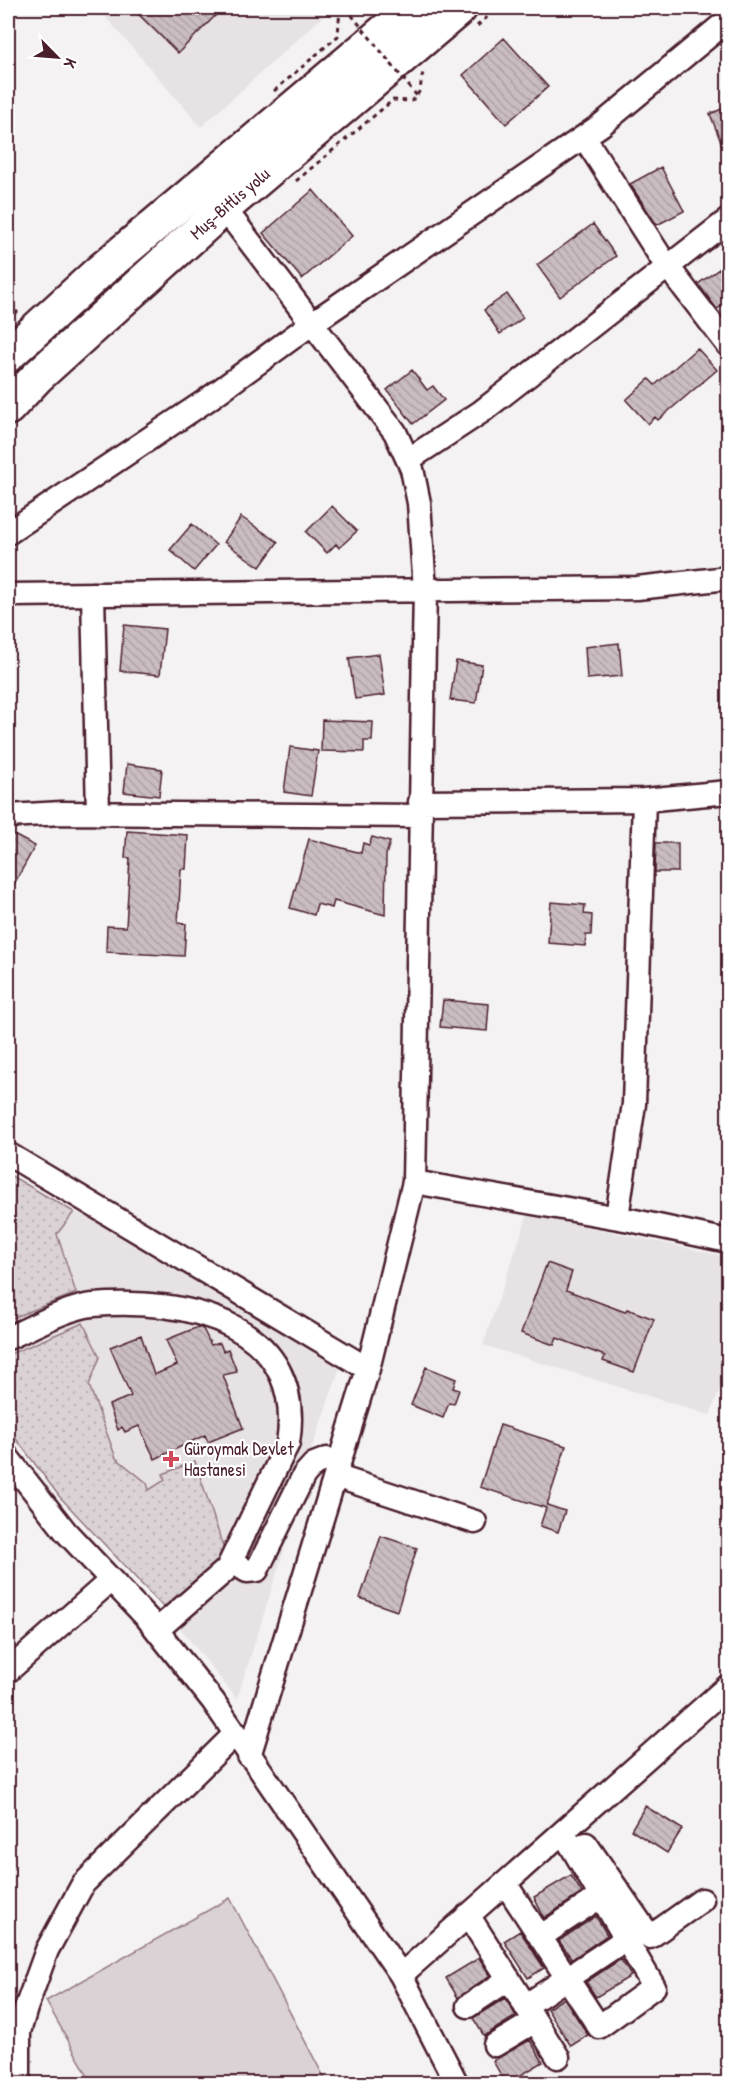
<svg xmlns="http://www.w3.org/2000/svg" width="736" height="2091" font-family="'Patrick Hand',sans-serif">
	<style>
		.built { fill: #e7e2e3 }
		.grass { fill: url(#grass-dots); stroke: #927880; stroke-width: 1.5 }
		.garden { fill: #dbd2d5; stroke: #927880; stroke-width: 1.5 }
		.building { fill: url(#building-back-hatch); stroke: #4a1f2b; stroke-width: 1.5 }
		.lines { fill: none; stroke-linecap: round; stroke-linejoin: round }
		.minor-casing { stroke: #4a1f2b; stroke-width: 27 }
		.highway-casing { stroke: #4a1f2b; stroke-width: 38 }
		.path { stroke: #4a1f2b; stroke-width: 3; stroke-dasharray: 4.5 4.5; stroke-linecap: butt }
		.minor { stroke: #fff; stroke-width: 22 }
		.highway { stroke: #fff; stroke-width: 33 }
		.path-bridge { stroke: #4a1f2b; stroke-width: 3; stroke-dasharray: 4.5 4.5; stroke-linecap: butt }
		.poi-dot { fill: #d1495b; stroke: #fff; stroke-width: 2 }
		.labels { text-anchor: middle; stroke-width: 4.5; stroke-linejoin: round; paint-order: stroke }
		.street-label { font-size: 18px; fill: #4a1f2b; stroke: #fff }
		.poi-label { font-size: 18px; fill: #4a1f2b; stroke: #fff; text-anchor: start }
	</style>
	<defs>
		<pattern id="grass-dots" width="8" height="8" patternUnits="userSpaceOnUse" patternTransform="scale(1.5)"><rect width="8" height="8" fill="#dbd2d5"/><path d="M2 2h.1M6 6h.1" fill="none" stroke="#bdb4b7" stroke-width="1.8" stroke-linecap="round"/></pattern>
		<pattern id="building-back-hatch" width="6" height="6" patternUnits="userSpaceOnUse" patternTransform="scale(1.5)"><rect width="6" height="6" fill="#cabdc1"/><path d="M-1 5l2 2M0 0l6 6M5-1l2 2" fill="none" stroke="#afa2a6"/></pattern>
	</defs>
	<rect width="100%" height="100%" fill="#f4f2f2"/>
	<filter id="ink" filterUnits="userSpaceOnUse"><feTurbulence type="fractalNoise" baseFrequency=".0167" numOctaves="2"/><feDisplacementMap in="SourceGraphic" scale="12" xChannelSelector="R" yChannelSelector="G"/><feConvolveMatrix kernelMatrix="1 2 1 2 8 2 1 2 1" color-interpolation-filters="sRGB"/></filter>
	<g filter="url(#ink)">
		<path class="built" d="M98 8H332L201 127Z
			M74 1212 107 1222 341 1365 311 1450 310 1468 237 1699 150 1591 59 1496 8 1428V1320L76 1293 57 1234Z
			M528 1214 728 1257V1366L710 1415 483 1345Z"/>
		<path class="grass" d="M8 1174 74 1212 57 1234 76 1293 8 1320Z
			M83 1323 100 1357 89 1385 116 1458 147 1483 149 1490 165 1480 163 1474 195 1461 225 1552 220 1562 164 1608 59 1496 8 1428V1355Z"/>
		<path class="garden" d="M230 1898 327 2083H92L46 2001Z"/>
		<path class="building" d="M132 8H223L178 53Z
			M504 38 548 87 506 124 463 75Z
			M729 106V160H728L710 114Z
			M661 167 684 211 657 225 630 184Z
			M313 190 352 236 302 279 263 233Z
			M593 224 616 256 560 297 537 265Z
			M729 262V301L717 309 698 284Z
			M507 294 523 318 500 334 484 310Z
			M697 348 717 370 658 420 655 417 648 424 626 400 649 379 655 385Z
			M412 370 427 390 433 386 444 400 413 424 387 390Z
			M332 506 357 531 339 548 336 544 327 553 306 532Z
			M241 517 278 542 260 567 224 542Z
			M192 524 216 545 194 571 170 550Z
			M124 625 165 629 160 675 120 671Z
			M619 643 622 676 587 679 585 647Z
			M379 654 385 695 355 699 349 658Z
			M456 661 482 665 476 703 450 700Z
			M322 720 373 722 372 741H364V752L321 751Z
			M290 747 318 751 311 796 284 792Z
			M127 764 162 769 159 796 124 792Z
			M127 831 188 835 186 869H181L178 923 186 924 184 956 106 952 107 926 126 927 130 858H125Z
			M8 832 35 846 8 895Z
			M372 837 390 842 386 855 385 915 334 901 332 908 317 904 314 915 290 908 309 839 361 853 363 843 369 845Z
			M656 843H678V872H655Z
			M551 902 585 905 584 914 592 915 591 935H586L585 946 548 943Z
			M443 1000 489 1004 487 1031 440 1027Z
			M547 1263 572 1272 566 1290 625 1312 627 1309 654 1319 634 1372 603 1361 605 1356 557 1338 554 1345 521 1333Z
			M198 1327 203 1329 211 1345 220 1343 223 1351 228 1349 237 1372 223 1375 243 1428 208 1442 205 1435 155 1459 139 1426 125 1432 122 1427 118 1430 109 1405 131 1396 110 1347 141 1335 154 1375 177 1365 166 1340Z
			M426 1367 456 1379 453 1388 459 1390 454 1404 449 1403 443 1418 411 1405Z
			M500 1425 566 1446 547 1505 565 1511 558 1532 540 1526 546 1508 480 1487Z
			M381 1536 417 1548 397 1611 360 1598Z
			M645 1806 682 1829 667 1853 631 1830Z
			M571 1875 582 1893 544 1918 534 1897Z
			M596 1916 607 1935 572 1959 559 1941Z
			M520 1931 544 1968 528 1978 504 1941Z
			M479 1958 490 1975 458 1998 446 1978Z
			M621 1959 631 1976 596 1997 586 1982Z
			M505 1998 516 2016 484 2036 473 2018Z
			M564 1998 588 2035 571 2046 547 2009Z
			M530 2040 543 2062 506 2084 493 2061Z"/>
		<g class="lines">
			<g class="minor-casing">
				<path id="minor" d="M584 137 662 259 728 345
					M224 208 395 432 412 469 419 503 425 590 414 1182 630 1220 728 1241
					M408 460 481 412 728 220
					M8 533 207 400 311 324 601 125 728 20
					M93 594 98 814
					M8 595 637 588 728 578
					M420 802 644 800 728 792
					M8 816 62 813 420 816
					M8 1154 368 1369
					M617 1217 634 1104 644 800
					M8 1338C31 1328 68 1307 93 1305 186 1297 307 1324 288 1443L227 1569 157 1630
					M8 1458 66 1532 148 1619 213 1701 401 1975 457 2084
					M335 1476 475 1522
					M231 1561 247 1571 257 1570 304 1475 314 1464 327 1459 339 1463
					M8 1671 111 1580
					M249 1756 368 1369 414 1182
					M586 1844 650 1937 702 1900
					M505 1883 599 2027 654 1987 563 1832
					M468 1915 558 2057
					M540 1937 601 1896
					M401 1975 728 1686
					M468 2006 509 1979
					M525 2006 626 1939
					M495 2045 535 2021
					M19 2084V2032L26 2008 47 1950 83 1884 235 1734"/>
			</g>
			<g class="highway-casing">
				<g id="highway">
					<path d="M8 355 100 271 412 8"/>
					<path id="s1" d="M8 408 37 377 224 208 460 8"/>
				</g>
			</g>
			<path class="path" d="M359 8 367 11 371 8
				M477 26 498 8
				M274 91 338 36 340 8
				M296 181 393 100 411 101C425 90 418 84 424 71
				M8 320 19 310"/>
			<use href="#minor" class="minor"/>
			<use href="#highway" class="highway"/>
			<path class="path-bridge" d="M346 8 417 96"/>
		</g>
	</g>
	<path class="poi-dot" d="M168 1450h6v6h6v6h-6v6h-6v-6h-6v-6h6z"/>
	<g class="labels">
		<g class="street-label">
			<text dy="6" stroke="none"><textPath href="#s1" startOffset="302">Muş-Bitlis yolu</textPath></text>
		</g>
		<g class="poi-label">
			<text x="184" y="1455">Güroymak Devlet<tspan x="184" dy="21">Hastanesi</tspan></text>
		</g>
	</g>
	<rect width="736" height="2091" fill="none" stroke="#fff" stroke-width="30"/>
	<rect x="15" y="15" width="706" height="2061" fill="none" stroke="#4a1f2b" stroke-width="2" filter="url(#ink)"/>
	<g transform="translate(57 57) rotate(115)" stroke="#ffffff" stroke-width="4.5" paint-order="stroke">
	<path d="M0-4.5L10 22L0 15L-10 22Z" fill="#4a1f2b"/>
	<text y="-9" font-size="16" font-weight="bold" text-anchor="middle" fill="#4a1f2b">K</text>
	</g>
</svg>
